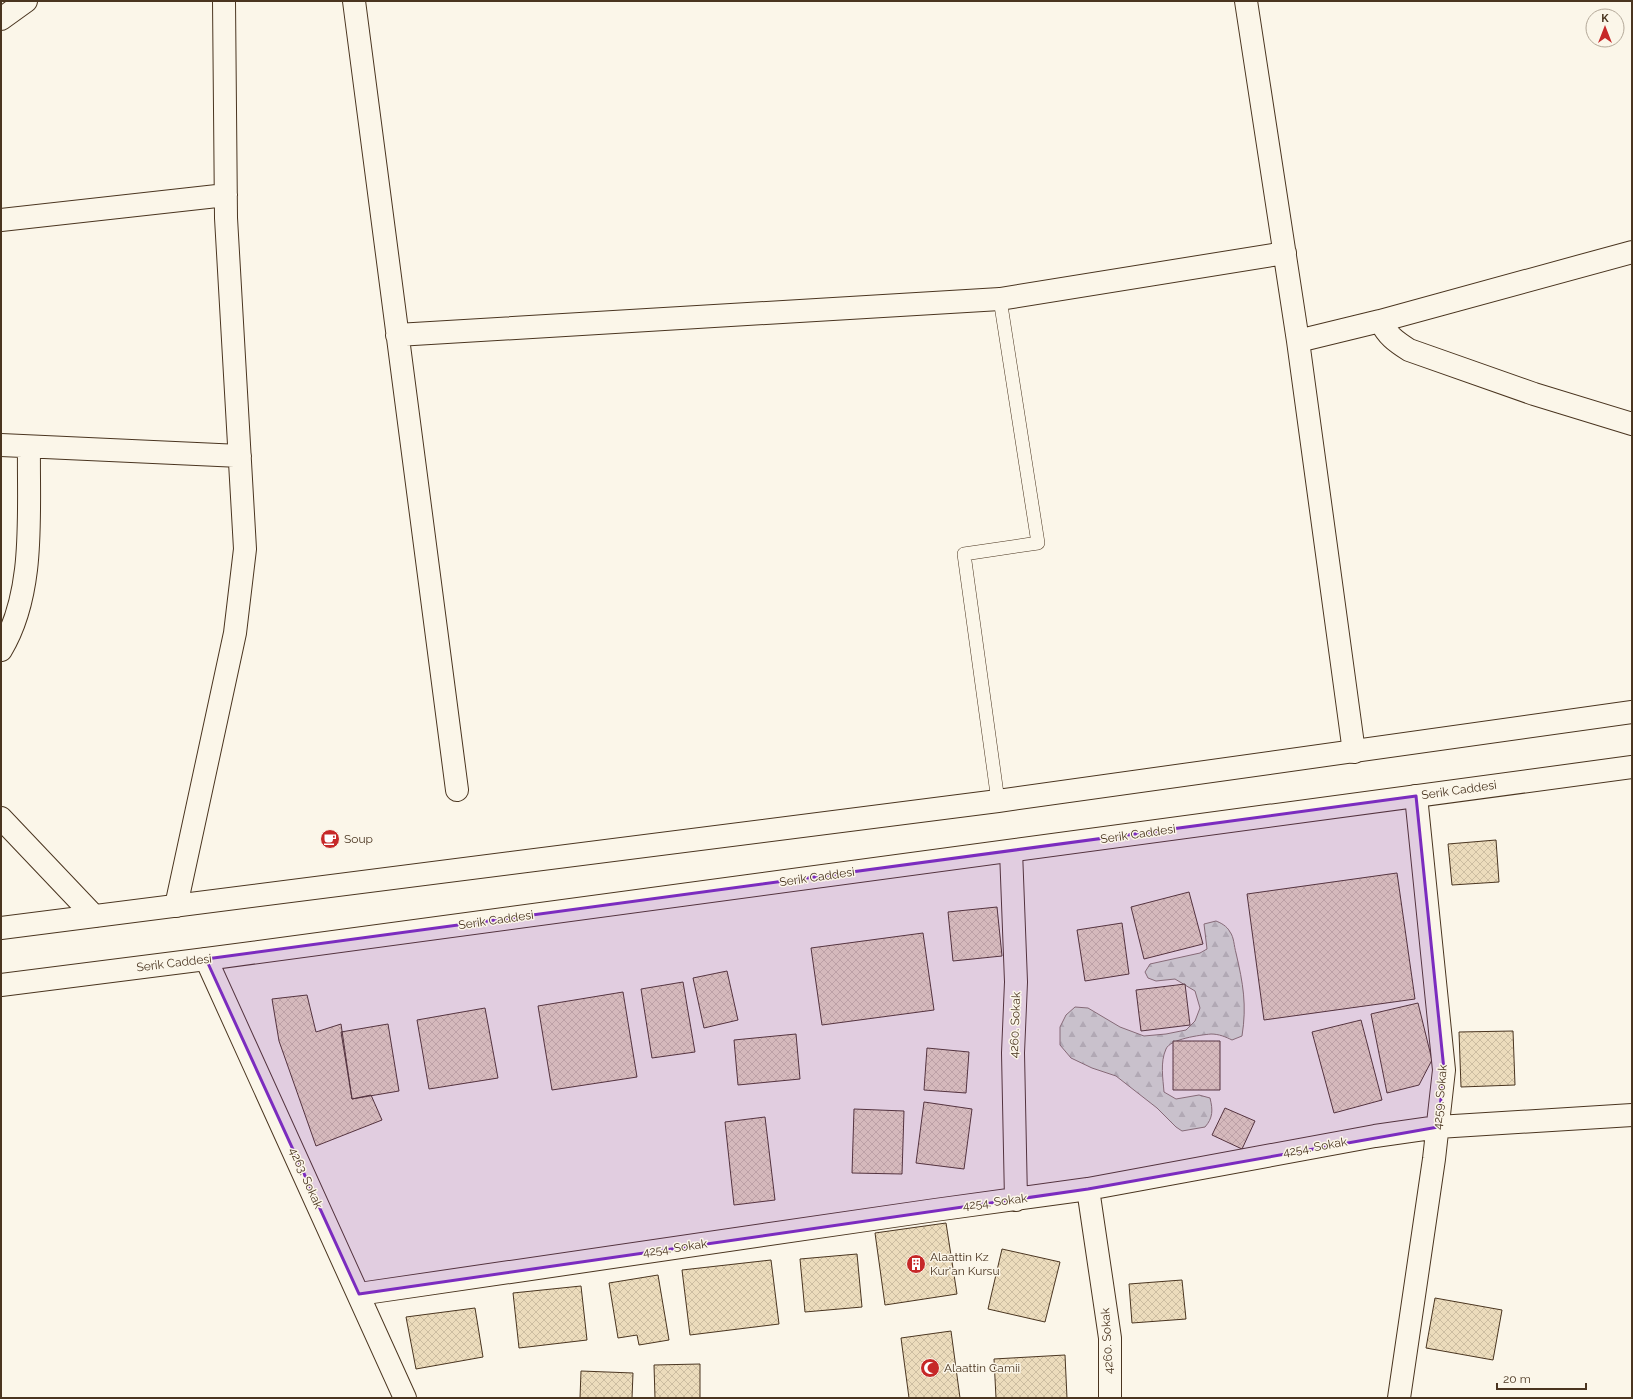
<svg xmlns="http://www.w3.org/2000/svg" width="1633" height="1399" font-family="Raleway,sans-serif">
	<style>
		.forest { fill: url(#forest-firs); stroke: #887966 }
		.building { fill: url(#building-cross-hatch); stroke: #4a3520 }
		.lines { fill: none; stroke-linecap: round; stroke-linejoin: round }
		.lane-casing { stroke: #4a3520; stroke-width: 14 }
		.street-casing { stroke: #4a3520; stroke-width: 24 }
		.secondary-casing { stroke: #4a3520; stroke-width: 24 }
		.highway-casing { stroke: #4a3520; stroke-width: 24 }
		.lane { stroke: #fbf6e9; stroke-width: 13 }
		.street { stroke: #fbf6e9; stroke-width: 22 }
		.secondary { stroke: #fbf6e9; stroke-width: 22 }
		.highway { stroke: #fbf6e9; stroke-width: 22 }
		.marked { fill: #7b2cbf; fill-opacity: 0.2; stroke: #7b2cbf; stroke-width: 3; stroke-linejoin: round }
		.labels { text-anchor: middle; stroke-width: 3; stroke-linejoin: round; paint-order: stroke }
		.street-label { font-size: 12px; fill: #4a3520; stroke: #fbf6e9 }
		.poi-label { font-size: 12px; fill: #4a3520; stroke: #fbf6e9; text-anchor: start }
	</style>
	<defs>
		<pattern id="forest-firs" width="22" height="20" patternUnits="userSpaceOnUse"><rect width="22" height="20" fill="#dce7d0"/><path d="M5 1l3.5 6h-7zM16 11l3.5 6h-7z" fill="#bec7b2"/></pattern>
		<pattern id="building-cross-hatch" width="8" height="8" patternUnits="userSpaceOnUse"><rect width="8" height="8" fill="#ecdcbc"/><path d="M0 0l8 8M0 8l8-8" fill="none" stroke="#ccbda1"/></pattern>
	</defs>
	<rect width="100%" height="100%" fill="#fbf6e9"/>
	<path class="forest" d="M1216 921C1221 923 1227 926 1230 932 1234 937 1234 946 1236 953 1243 983 1247 1005 1242 1036L1232 1040C1226 1037 1219 1034 1211 1034 1200 1035 1170 1039 1166 1049 1160 1062 1163 1079 1164 1092L1176 1099 1199 1095 1210 1098C1213 1110 1213 1118 1205 1127L1182 1131 1176 1127 1157 1108 1116 1076 1092 1068 1071 1058 1060 1045V1027L1066 1015 1075 1007 1088 1008 1120 1027 1144 1036 1166 1034 1186 1030 1195 1021 1200 1008 1195 991 1175 979 1156 981 1148 978 1145 972 1150 964 1200 953 1207 949 1204 924Z"/>
	<path class="building" d="M1496 840 1499 882 1452 885 1448 844Z
		M1397 873 1415 999 1264 1020 1247 894Z
		M1189 892 1203 944 1144 959 1131 907Z
		M997 907 1002 956 953 961 948 912Z
		M1122 923 1129 974 1085 981 1077 930Z
		M923 933 934 1010 822 1025 811 948Z
		M727 971 738 1020 704 1028 693 978Z
		M683 982 695 1052 652 1058 641 989Z
		M1185 984 1190 1025 1141 1031 1136 990Z
		M623 992 637 1077 552 1090 538 1006Z
		M307 995 316 1032 341 1024 352 1099 371 1095 382 1120 316 1146 279 1041 272 999Z
		M1418 1003 1432 1060 1419 1085 1387 1093 1371 1014Z
		M485 1008 498 1078 429 1089 417 1020Z
		M1361 1020 1382 1100 1334 1113 1312 1032Z
		M388 1024 399 1091 352 1099 341 1032Z
		M1513 1031 1515 1085 1461 1087 1459 1032Z
		M796 1034 800 1079 738 1085 734 1040Z
		M1173 1041H1220V1090H1173Z
		M927 1048 969 1052 966 1093 924 1090Z
		M924 1102 972 1109 964 1169 916 1163Z
		M1225 1108 1255 1121 1242 1149 1212 1135Z
		M854 1109 904 1111 902 1174 852 1173Z
		M765 1117 775 1200 734 1205 725 1122Z
		M946 1223 957 1294 885 1305 875 1233Z
		M1002 1249 1060 1262 1045 1322 988 1309Z
		M857 1254 862 1307 805 1312 800 1259Z
		M771 1260 779 1324 690 1335 682 1270Z
		M658 1275 669 1340 639 1345 637 1335 618 1338 609 1283Z
		M1182 1280 1186 1319 1132 1323 1129 1284Z
		M581 1286 587 1340 519 1348 513 1293Z
		M1435 1298 1502 1310 1493 1360 1426 1348Z
		M475 1308 483 1357 416 1369 406 1317Z
		M951 1331 960 1398H909L901 1338Z
		M1065 1355 1067 1398H996L994 1359Z
		M700 1364V1398H655L654 1365Z
		M581 1371 633 1373 632 1398H580Z"/>
	<g class="lines">
		<g class="lane-casing">
			<path id="lane" d="M998 801 964 554 1038 543 1000 299"/>
		</g>
		<g class="street-casing">
			<path id="street" d="M354 1 457 790
				M1246 1 1298 341 1354 752
				M1 19 26 1
				M1 220 226 195
				M1380 321C1388 336 1395 341 1409 350L1534 394 1632 424
				M397 335 1000 299 1285 253
				M1298 341 1380 321 1632 252
				M1 445 240 456
				M1 650C36 592 28 512 29 447
				M1 818 94 916
				M1011 851 1016 982 1013 1053 1016 1200
				M176 906 235 633 245 549 226 218 224 1
				M1088 1189 1110 1338V1398
				M359 1294 935 1210 1088 1189 1375 1136 1438 1127 1632 1115
				M1399 1398 1434 1159 1444 1070 1416 796"/>
		</g>
		<g class="secondary-casing">
			<path id="secondary" d="M206 959 405 1398"/>
		</g>
		<g class="highway-casing">
			<path id="highway" d="M1 928 998 801 1632 712
				M1 985 206 959 1632 767"/>
		</g>
		<use href="#lane" class="lane"/>
		<use href="#street" class="street"/>
		<use href="#secondary" class="secondary"/>
		<use href="#highway" class="highway"/>
	</g>
	<path class="marked" d="M1416 796 1444 1070 1438 1127 1088 1189 359 1294 206 959Z"/>
	<defs>
		<g id="cafe-disc" transform="scale(1)"><circle r="9.5" fill="#c62828" stroke="#fbf6e9"/><path d="M-5.5-4.5H6V0H3Q3 3.5 0 3.5H-2.5Q-5.5 3.5-5.5 0ZM3-3.2v2h1.7v-2ZM-6 4.5H4V6H-6Z" fill="#fff"/></g>
		<g id="building-disc" transform="scale(1)"><circle r="9.5" fill="#c62828" stroke="#fbf6e9"/><path d="M-4-6H4V6H1V3H-1V6H-4ZM-2.5-4.3h1.7v1.8h-1.7ZM.8-4.3h1.7v1.8H.8ZM-2.5-1h1.7V.8h-1.7ZM.8-1h1.7V.8H.8Z" fill="#fff"/></g>
		<g id="mosque-disc" transform="scale(1)"><circle r="9.5" fill="#c62828" stroke="#fbf6e9"/><path d="M3.5-4.9A6 6 0 1 0 3.5 4.9A5 5 0 1 1 3.5-4.9Z" fill="#fff"/></g>
	</defs>
	<g fill-rule="evenodd">
		<use href="#cafe-disc" x="330" y="839"/>
		<use href="#building-disc" x="916" y="1264"/>
		<use href="#mosque-disc" x="930" y="1368"/>
	</g>
	<g class="labels">
		<g class="street-label">
			<text transform="translate(1459 790) rotate(-8)" y="4">Serik Caddesi</text>
			<text transform="translate(1138 834) rotate(-8)" y="4">Serik Caddesi</text>
			<text transform="translate(817 877) rotate(-8)" y="4">Serik Caddesi</text>
			<text transform="translate(496 920) rotate(-8)" y="4">Serik Caddesi</text>
			<text transform="translate(174 963) rotate(-7)" y="4">Serik Caddesi</text>
			<text transform="translate(1015 1025) rotate(-88)" y="4">4260. Sokak</text>
			<text transform="translate(1440 1097) rotate(-85)" y="4">4259. Sokak</text>
			<text transform="translate(1315 1147) rotate(-10)" y="4">4254. Sokak</text>
			<text transform="translate(306 1178) rotate(66)" y="4">4263. Sokak</text>
			<text transform="translate(995 1202) rotate(-7)" y="4">4254. Sokak</text>
			<text transform="translate(675 1248) rotate(-8)" y="4">4254. Sokak</text>
			<text transform="translate(1107 1341) rotate(-93)" y="4">4260. Sokak</text>
		</g>
		<g class="poi-label">
			<text x="344" y="843">Soup</text>
			<text x="930" y="1261">Alaattin Kz<tspan x="930" dy="14">Kur'an Kursu</tspan></text>
			<text x="944" y="1372">Alaattin Camii</text>
		</g>
	</g>
	<rect width="1633" height="1399" fill="none" stroke="#4a3520" stroke-width="4"/>
	<g transform="translate(1605 28)"><circle r="19" fill="#fbf6e9" stroke="#b4a999"/>
	<path d="M0-3L7 15L0 10L-7 15Z" fill="#c62828"/>
	<text y="-6" font-size="11" font-weight="bold" text-anchor="middle" fill="#4a3520">K</text>
	</g>
	<path d="M1497 1383v6h89v-6" fill="none" stroke="#4a3520" stroke-width="2"/>
	<text x="1503" y="1383" font-size="12" fill="#4a3520" stroke="#fbf6e9" stroke-width="3" paint-order="stroke">20 m</text>
</svg>
